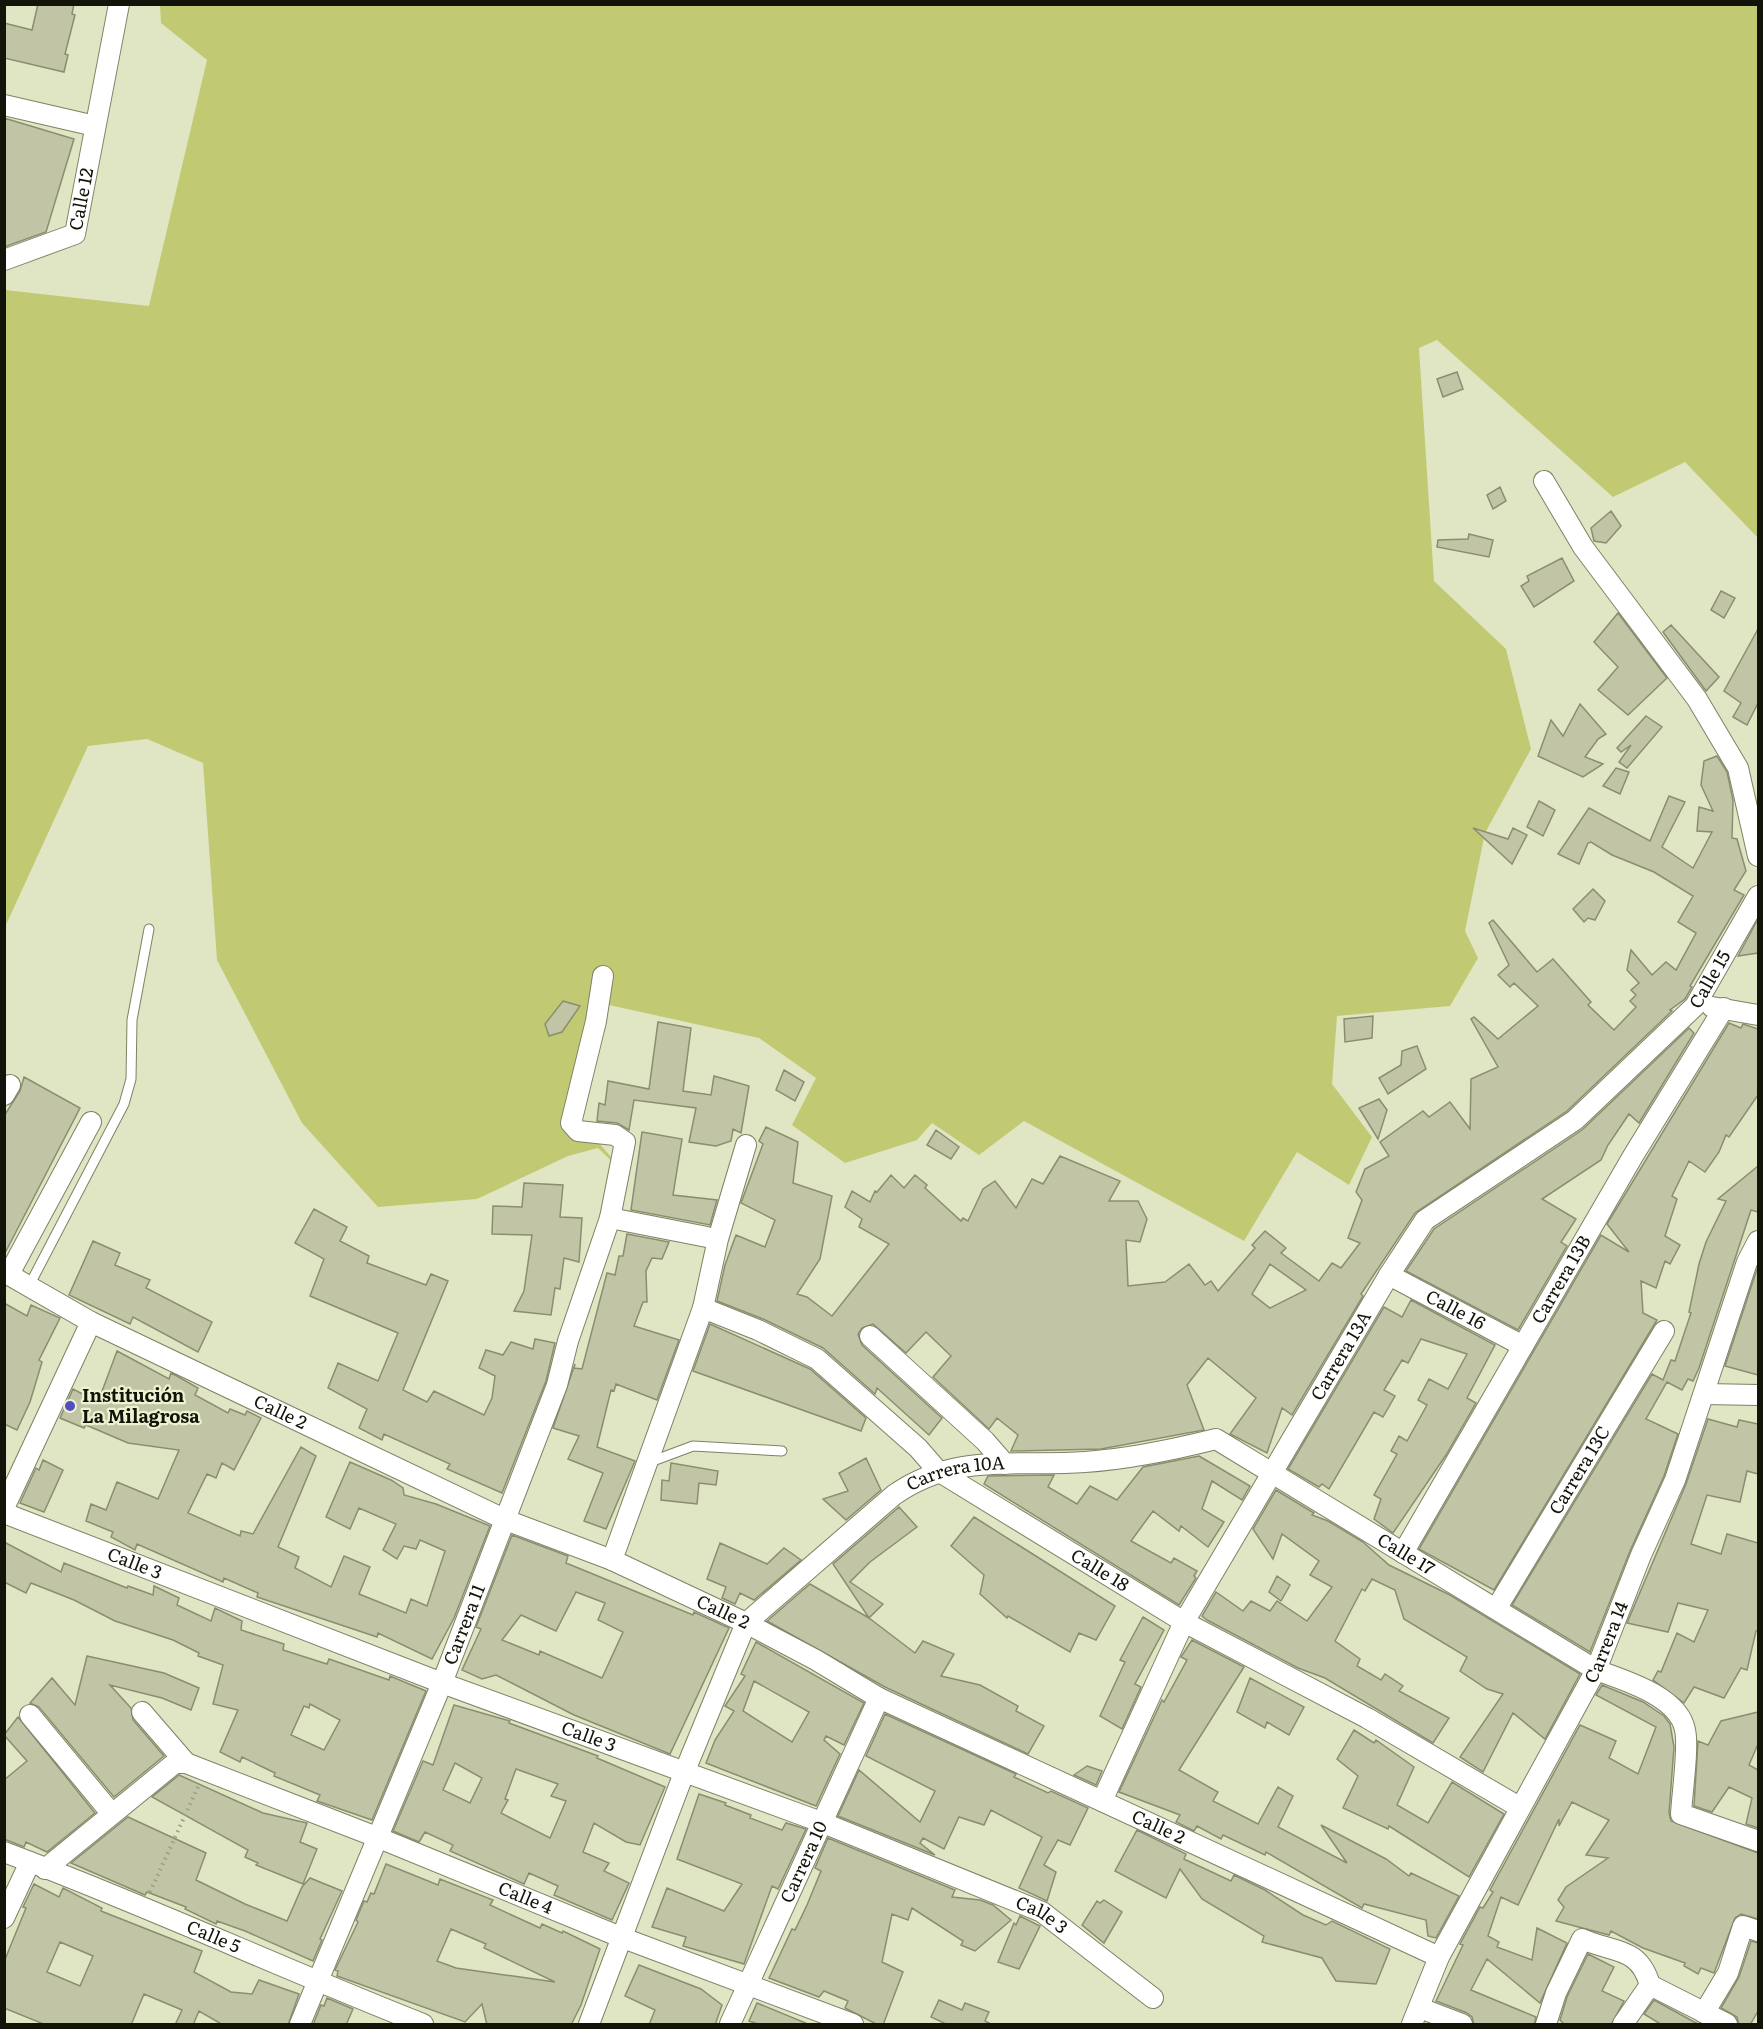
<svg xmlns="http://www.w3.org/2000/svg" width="1763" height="2029" font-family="Literata,serif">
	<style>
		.green { fill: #c1ca72 }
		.building { fill: #c1c5a5; stroke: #8a8e70; stroke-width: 1.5; fill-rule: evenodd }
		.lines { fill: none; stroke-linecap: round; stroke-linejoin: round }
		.lane-casing { stroke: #7e8264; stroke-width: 11 }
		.street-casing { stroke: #7e8264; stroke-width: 22 }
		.path { stroke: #9c9f86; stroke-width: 4; stroke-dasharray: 1.5 4.5; stroke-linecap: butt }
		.lane { stroke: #fff; stroke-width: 9 }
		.street { stroke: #fff; stroke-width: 20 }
		.poi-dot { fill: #544cc3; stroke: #edf2d1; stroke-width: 2 }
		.labels { text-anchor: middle; stroke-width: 4.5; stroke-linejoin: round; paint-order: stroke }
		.street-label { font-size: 18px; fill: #131409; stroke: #edf2d1 }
		.poi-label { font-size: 18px; font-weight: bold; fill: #131409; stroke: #edf2d1; text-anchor: start }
	</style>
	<rect width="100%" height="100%" fill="#e0e5c4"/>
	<path class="green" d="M160 5H1758V538L1685 462 1613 497 1437 340 1419 348 1434 581 1506 649 1531 749 1485 833 1465 931 1478 958 1450 1006 1337 1016 1332 1084 1372 1137 1349 1185 1297 1152 1244 1241 1024 1121 979 1155 932 1123 917 1140 845 1163 792 1125 816 1078 759 1038 609 1005 580 1120 625 1174 598 1148 568 1156 477 1199 378 1207 302 1123 217 960 203 763 147 739 88 746 5 927V290L149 306 207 60 161 23Z"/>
	<path class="building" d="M38 4H74L72 14 75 15 65 54 68 55 64 72 4 58V23L32 30Z
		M4 118 74 139 46 232 4 247Z
		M1457 372 1463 389 1443 397 1437 379Z
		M1500 487 1506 501 1493 509 1487 495Z
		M1611 511 1621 526 1606 543 1594 541 1591 528Z
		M1469 534 1493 540 1489 557 1437 547 1438 540 1468 539Z
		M1562 558 1574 581 1534 607 1521 586 1529 581 1527 576Z
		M1721 591 1735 598 1724 618 1711 610Z
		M1618 613 1667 678 1628 715 1598 690 1618 667 1594 642Z
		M1671 625 1719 677 1706 691 1663 632Z
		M1758 629V703L1747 725 1733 717 1741 703 1724 691Z
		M1580 704 1606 734 1598 739 1585 757 1603 764 1583 777 1538 756 1551 720 1563 736Z
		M1646 716 1662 727 1627 768 1619 762 1631 745 1621 752 1617 748Z
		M1717 756 1727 772 1733 800 1732 838 1737 839 1746 871 1734 890 1744 895 1690 986 1692 987 1685 999 1670 1010 1672 1011 1567 1111 1415 1213 1361 1294 1363 1296 1292 1415 1282 1408 1267 1453 1230 1434 1256 1398 1208 1358 1187 1385 1204 1430 1101 1449 1011 1451 1018 1435 997 1418 989 1429 933 1377 951 1356 926 1332 906 1353 873 1324 862 1328 858 1334 862 1345 942 1418 929 1435 877 1388 875 1394 823 1348 763 1319 717 1301 725 1265 736 1235 765 1247 775 1220 741 1203 763 1144 759 1141 766 1127 798 1142 793 1183 832 1196 820 1259 797 1294 807 1297 832 1316 889 1244 859 1227 862 1219 845 1207 852 1191 870 1202 875 1191 877 1192 891 1175 904 1188 915 1175 927 1185 925 1188 961 1221 963 1218 968 1221 983 1189 995 1181 1016 1208 1032 1179 1043 1184 1060 1156 1120 1181 1109 1201H1138L1147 1219 1140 1242 1126 1240 1128 1286 1165 1282 1189 1264 1205 1285 1211 1281 1218 1291 1255 1248 1252 1245 1265 1231 1286 1248 1281 1253 1319 1281 1332 1263 1341 1268 1360 1243 1348 1238 1362 1200 1356 1192 1365 1169 1389 1156 1380 1142 1423 1111 1429 1117 1450 1102 1470 1129 1471 1079 1498 1067 1471 1019 1474 1017 1498 1039 1538 1006 1514 983 1510 987 1498 975 1509 965 1489 923 1493 920 1537 972 1553 959 1591 1002 1588 1005 1614 1030 1636 1007 1630 1001 1636 995 1631 990 1639 983 1627 970 1631 950 1652 975 1666 962 1676 970 1696 933 1678 922 1693 896 1654 872 1612 855 1591 842 1588 843 1579 864 1558 854 1589 808 1650 841 1669 796 1685 802 1662 847 1693 868 1712 832 1697 831 1699 807 1713 811 1701 785 1704 761ZM1270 1264 1306 1290 1270 1308 1252 1294Z
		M1616 768 1629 772 1620 794 1603 786Z
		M1539 801 1555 810 1543 836 1527 827Z
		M1473 828 1508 839 1513 828 1527 835 1512 864Z
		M1593 889 1605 901 1595 920 1588 918 1584 922 1573 909Z
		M1758 919V953L1738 956Z
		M563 1001 580 1006 562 1032 549 1036 545 1024Z
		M1373 1016 1372 1038 1345 1042 1344 1019Z
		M658 1022 691 1028 683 1091 711 1095 714 1076 749 1086 741 1133 733 1129 731 1141 716 1146 689 1142 696 1108 634 1100 629 1130 617 1123 597 1121 599 1103 605 1105 608 1081 649 1089Z
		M1729 1023 1741 1028 1743 1024 1758 1029V1095L1729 1137 1726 1135 1719 1152 1705 1172 1689 1161 1672 1196 1677 1199 1665 1236 1680 1245 1670 1264 1665 1261 1656 1288 1641 1281 1643 1313 1657 1320 1494 1590 1419 1549 1601 1235 1629 1252 1607 1224Z
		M1689 1028 1694 1033 1639 1123 1629 1114 1608 1145 1601 1160 1542 1199 1576 1219 1561 1242 1567 1246 1518 1330 1406 1271 1434 1229 1582 1130Z
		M1417 1046 1426 1069 1388 1094 1379 1078 1401 1065 1402 1051Z
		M784 1070 804 1082 795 1101 776 1090Z
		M24 1077 80 1108 4 1255V1116L20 1091Z
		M1379 1099 1387 1110 1378 1139 1359 1108Z
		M936 1130 959 1147 951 1159 927 1145Z
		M642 1132 682 1139 673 1195 717 1200 710 1225 631 1210Z
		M1758 1166V1212L1751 1210 1699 1368 1693 1381 1688 1379 1682 1390 1667 1382 1646 1419 1678 1434 1664 1476 1630 1551 1590 1652 1512 1605 1652 1374 1663 1380 1671 1360 1675 1361 1691 1313 1689 1312 1699 1264 1706 1242 1726 1201 1718 1199Z
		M524 1183 563 1185 560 1217 582 1218 579 1262 564 1258 560 1289 555 1288 551 1315 514 1311 524 1291 532 1235 492 1234 493 1206 522 1207Z
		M314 1209 347 1227 340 1241 369 1256 367 1263 426 1285 431 1274 448 1281 403 1390 427 1402 434 1391 484 1415 492 1398 495 1376 479 1368 486 1350 503 1355 511 1342 533 1349 535 1339 555 1343 546 1381 502 1493 447 1469 450 1464 384 1434 382 1440 359 1428 367 1409 328 1388 338 1363 378 1381 398 1333 310 1296 324 1259 295 1243Z
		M627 1234 669 1242 662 1259 652 1258 646 1271 647 1302H643L634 1326 679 1340 657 1400 616 1384 614 1391 611 1390 597 1447 635 1461 606 1529 584 1521 603 1473 568 1459 579 1436 553 1428 575 1364 574 1368 582 1369 607 1273 615 1275 619 1256H623Z
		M93 1241 120 1253 115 1265 150 1280 146 1288 212 1322 198 1352 133 1317 130 1324 69 1295Z
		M1758 1266V1375L1725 1366Z
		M1411 1300 1495 1345 1467 1398 1476 1403 1446 1455 1393 1533 1374 1519 1381 1499 1374 1495 1397 1454 1391 1451 1399 1436 1407 1441 1427 1405 1418 1400 1429 1379 1448 1389 1467 1354 1421 1339 1408 1363 1402 1360 1384 1390 1395 1396 1383 1417 1374 1412 1329 1489 1322 1484 1319 1487 1288 1469 1384 1307 1402 1317Z
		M4 1303 27 1316 31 1305 60 1318 39 1360 42 1362 30 1402 17 1430 4 1424Z
		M710 1324 810 1369 866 1418 861 1431 693 1371Z
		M117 1351 169 1379 171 1373 177 1376 198 1388 195 1395 228 1413 230 1409 245 1415 247 1411 261 1418 234 1470 222 1463 216 1478 207 1474 188 1513 240 1536 241 1531 253 1534 301 1447 316 1456 278 1547 299 1557 295 1568 331 1587 344 1556 370 1567 359 1594 406 1613 411 1599 427 1606 445 1551 420 1540 416 1549 404 1546 397 1559 383 1550 396 1524 359 1508 350 1529 326 1517 350 1462 391 1480 403 1488 404 1495 436 1504 490 1526 454 1618 432 1659 378 1633 377 1637 257 1597 258 1593 224 1578 223 1582 137 1544 135 1550 111 1537 113 1532 86 1521 91 1504 106 1510 117 1482 158 1499 179 1450 128 1443 86 1425 84 1428 60 1418 73 1389 98 1402Z
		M1708 1419 1737 1427 1739 1420 1758 1424V1474L1747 1471 1740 1502 1707 1495 1691 1544 1721 1554 1727 1534 1758 1543V1631H1756L1747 1670 1741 1668 1724 1698 1694 1687 1684 1703 1653 1680 1658 1671 1661 1672 1677 1633 1694 1642 1708 1610 1678 1603 1668 1632 1627 1623 1686 1484Z
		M1199 1456 1250 1486 1242 1500 1212 1481 1202 1509 1224 1522 1208 1547 1181 1526 1179 1531 1153 1511 1131 1541 1171 1563 1174 1558 1197 1571 1194 1576 1196 1578 1179 1605 984 1484 988 1476 1054 1475 1048 1487 1077 1504 1090 1486 1117 1500 1143 1467Z
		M866 1458 881 1490 846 1520 823 1499 848 1491 839 1473Z
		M43 1460 63 1470 44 1512 20 1503 36 1468 39 1470Z
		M671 1463 718 1471 716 1485 699 1483 697 1504 661 1500 662 1480 669 1481Z
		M1276 1490 1314 1513 1312 1515 1328 1521 1363 1542 1389 1565 1450 1595 1580 1674 1545 1739 1513 1713 1483 1772 1460 1757 1503 1694 1487 1689 1460 1671 1467 1657 1404 1619 1395 1590 1372 1579 1365 1591 1362 1589 1335 1641 1360 1659 1357 1666 1381 1680 1385 1674 1403 1686 1399 1691 1449 1718 1433 1743 1325 1678 1298 1668 1207 1620 1202 1616 1216 1592 1243 1611 1251 1601 1270 1611 1277 1601 1307 1621 1332 1587 1310 1575 1319 1561 1282 1534 1273 1559 1253 1529Z
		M899 1507 917 1527 870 1562 850 1582 883 1604 869 1618 915 1653 923 1641 954 1654 941 1676 980 1685 1018 1706 1016 1711 1044 1726 1028 1754 885 1687 767 1621 810 1584 869 1618 833 1564Z
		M974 1517 1115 1606 1096 1640 1079 1633 1070 1652 1008 1616 1007 1618 980 1594 984 1575 951 1546Z
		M512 1535 568 1556 566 1563 693 1615 694 1612 729 1628 670 1754 574 1715 496 1675 482 1679 462 1670 481 1629 476 1627ZM576 1592 605 1603 598 1620 623 1632 602 1678 540 1651 539 1655 502 1640 521 1615 556 1631Z
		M4 1542 61 1572 64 1563 127 1588 128 1586 153 1595 154 1586 179 1598 177 1605 211 1621 215 1608 242 1621 241 1630 284 1644 283 1650 327 1664 329 1659 389 1680 390 1676 426 1691 372 1820 317 1801 320 1795 274 1776 275 1773 242 1757 240 1762 220 1752 238 1710 213 1704 223 1665 198 1656 199 1653 173 1640 115 1621 74 1600 31 1583 26 1593 4 1582ZM310 1704 340 1720 324 1750 291 1735 304 1706 309 1708Z
		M720 1543 767 1564 784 1548 801 1560 754 1600 740 1593 735 1604 722 1598 726 1587 707 1579Z
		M1277 1576 1290 1585 1281 1601 1269 1592Z
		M1143 1617 1164 1630 1135 1684 1141 1687 1122 1729 1100 1716 1125 1662 1120 1660Z
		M1192 1640 1244 1667 1179 1770 1218 1792 1213 1801 1258 1824 1278 1787 1293 1796 1278 1827 1347 1863 1321 1825 1386 1859 1409 1876 1411 1873 1459 1896 1436 1938 1428 1936 1426 1920 1364 1904 1362 1908 1266 1852 1265 1855 1223 1835 1221 1839 1197 1826 1194 1831 1176 1822 1180 1815 1119 1792 1162 1700 1164 1702 1187 1660 1181 1657Z
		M756 1642 864 1703 844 1745 826 1736 824 1740 840 1754 816 1806 706 1763 715 1740 734 1711 725 1706 745 1676 741 1674ZM754 1681 809 1712 792 1742 743 1711Z
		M87 1656 164 1673 199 1688 191 1710 162 1698 110 1685 131 1708 133 1720 164 1756 114 1797 39 1707 30 1703 52 1678 75 1705Z
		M1250 1678 1304 1707 1289 1735 1267 1722 1265 1728 1237 1712Z
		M1602 1685 1643 1702 1664 1716 1670 1724 1674 1747 1669 1813 1671 1821 1758 1853V1919L1741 1914 1735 1918 1714 1973 1701 1968 1698 1974 1684 1966 1685 1963 1643 1948 1611 1931 1609 1935 1556 1921 1564 1907 1558 1900 1566 1887 1608 1858 1586 1855 1609 1820 1572 1802 1559 1826V1819L1518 1905 1501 1897 1488 1936 1499 1942 1497 1947 1532 1960 1537 1928 1567 1943 1540 2003 1487 1959 1471 1990 1536 2017 1534 2025H1474L1472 2017 1467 2013 1436 2001 1463 1945 1460 1944 1480 1907 1483 1908 1493 1892 1490 1890 1580 1725 1616 1741 1609 1758 1638 1774 1656 1727 1596 1695Z
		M454 1705 510 1721 509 1723 598 1756 597 1758 665 1787 640 1845 626 1842 594 1823 583 1852 609 1863 604 1871 629 1883 612 1920 554 1895 558 1886 529 1873 524 1884 450 1851 453 1845 425 1832 419 1842 393 1831 423 1761 433 1765ZM455 1763 482 1778 470 1803 443 1790ZM516 1769 558 1784 551 1796 566 1801 550 1838 501 1813 508 1800 505 1799Z
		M1758 1712V1744L1749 1765 1758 1770V1828L1746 1824 1752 1798 1729 1787 1712 1812 1694 1806 1698 1741 1708 1745 1721 1721Z
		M885 1714 1016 1774 1014 1777 1048 1793 1051 1791 1088 1808 1070 1845 1058 1840 1044 1865 1056 1872 1047 1901 1019 1888 1042 1837 991 1810 984 1825 959 1817 944 1849 923 1838 920 1843 935 1855 838 1816 859 1770 920 1822 935 1791 866 1756Z
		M18 1717 95 1813 47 1852 26 1842 24 1847 4 1839V1780L27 1761 4 1735Z
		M1354 1730 1374 1743 1376 1740 1414 1767 1397 1805 1428 1823 1452 1782 1504 1814 1469 1877 1389 1826 1388 1829 1343 1808 1358 1776 1337 1759Z
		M1087 1766 1102 1771 1096 1785 1074 1775Z
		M179 1775 263 1813 307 1823 300 1842 317 1849 303 1884 256 1865 258 1863 245 1857 248 1850 152 1797Z
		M699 1794 726 1803 725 1805 751 1815 750 1818 782 1830 786 1823 806 1829 778 1889 772 1886 744 1964 683 1946 686 1937 652 1927 667 1888 724 1911 742 1884 677 1859Z
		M128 1817 206 1853 196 1880 245 1904 287 1921 302 1887 310 1878 342 1891 320 1939 322 1940 313 1961 245 1931 217 1921 216 1924 185 1909 186 1907 147 1892 145 1895 71 1863Z
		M1137 1830 1186 1854 1184 1859 1231 1881 1234 1875 1265 1890 1303 1915 1326 1925 1332 1921 1390 1949 1376 1984 1336 1981 1322 1958 1262 1942 1264 1936 1202 1899 1180 1869 1166 1898 1115 1871Z
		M828 1838 955 1890 952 1897 980 1900 993 1905 1011 1920 975 1951 961 1945 963 1941 912 1908 908 1920 892 1914 882 1962 903 1972 883 2025H878L845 2008 848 2001 824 1991 819 1997 769 1978 792 1929 795 1930 807 1905 821 1871 815 1868Z
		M386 1864 438 1885 440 1879 493 1900 490 1905 516 1917 540 1928 542 1924 562 1933 563 1931 600 1949 581 2005 571 2025H487L482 2004 465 2022 337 1976 338 1971 335 1970 358 1922 356 1920 364 1901 367 1902 371 1893 374 1894ZM451 1929 486 1944 484 1948 555 1982 456 1968 437 1961Z
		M34 1884 59 1897 63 1888 102 1908 101 1911 202 1951 194 1972 231 1992 252 1994 259 1980 299 1994 288 2025H223L199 2011 193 2025H175L182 2010 144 1994 131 2025H46L4 2008V1962L26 1908 23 1907ZM60 1942 93 1956 80 1986 47 1972Z
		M1104 1900 1122 1912 1104 1943 1082 1925 1097 1901 1100 1903Z
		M1020 1916 1040 1926 1019 1969 998 1962 1014 1923 1016 1925Z
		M1751 1941 1758 1943V2011L1750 2025H1739L1737 2017 1721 2008 1739 1977Z
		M1588 1954 1614 1967 1602 1991 1624 2001 1611 2025H1565L1560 2020 1567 1997Z
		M639 1965 701 1989 722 2005 715 2025H649L655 2010 625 1996Z
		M327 1998 353 2009 346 2025H313L321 2005 324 2006Z
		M939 2000 962 2010 965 2003 989 2012 985 2021 993 2025H948L931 2017Z
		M1654 2000 1698 2024 1701 2025H1662L1644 2014Z
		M757 2003 808 2024V2025H761L749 2021Z"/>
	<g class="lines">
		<g class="lane-casing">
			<path id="lane" d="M29 1286 124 1104 131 1079 132 1020 149 929
				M650 1462 693 1446 782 1451"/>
		</g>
		<g class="street-casing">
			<g id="street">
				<path d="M4 105 95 126"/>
				<path id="s1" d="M4 260 75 234 119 4"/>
				<path d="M1544 481 1583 547 1697 699 1738 768 1758 856"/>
				<path d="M1712 1007 1758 1015"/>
				<path d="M4 1095 10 1085"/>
				<path d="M610 1218 707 1237"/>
				<path id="s2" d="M4 1272 91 1322 506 1520 612 1560 746 1623 816 1660 879 1698 1439 1957"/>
				<path d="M9 1274 91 1122"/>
				<path id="s3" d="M1389 1275 1523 1346"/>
				<path id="s4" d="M703 1308 758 1330 817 1359 918 1448 938 1471 1184 1622 1367 1718 1519 1807"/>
				<path d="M870 1336 985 1441 1005 1464"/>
				<path d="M1705 1394 1758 1395"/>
				<path d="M4 1508 91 1322"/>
				<path id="s5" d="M4 1513 442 1683 821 1822 1042 1912 1153 1998"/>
				<path id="s6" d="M1403 1553 1633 1156 1724 1008"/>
				<path d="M612 1560 703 1308 718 1239 746 1145"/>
				<path id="s7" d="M1496 1609 1664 1331"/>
				<path d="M142 1712 186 1763"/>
				<path d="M30 1715 112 1814"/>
				<path id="s8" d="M1102 1801 1184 1622 1389 1275 1425 1220 1575 1120 1695 1006 1758 896"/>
				<path id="s9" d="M4 1852C146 1905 283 1969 423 2024"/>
				<path id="s10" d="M45 1869 175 1763H186L379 1838 623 1938 853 2024"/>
				<path d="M4 1918 30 1862"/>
				<path d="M1420 2008 1462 2024"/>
				<path d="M1704 2013 1728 1973 1743 1926 1758 1931"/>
				<path id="s11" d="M300 2024 442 1683 557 1385 568 1341 610 1218 625 1142 615 1135 578 1131 571 1123 596 1021 603 976"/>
				<path id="s12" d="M589 2024 684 1773 746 1623 894 1495C955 1452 1015 1467 1085 1462 1130 1459 1172 1450 1216 1439L1596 1670C1623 1680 1679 1696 1685 1730 1689 1747 1682 1794 1681 1814L1758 1841"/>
				<path id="s13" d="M730 2024 879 1698"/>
				<path id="s14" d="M1412 2024 1439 1957 1596 1670 1641 1555 1675 1480 1747 1262 1758 1241"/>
				<path d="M1546 2024 1556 1993 1582 1939C1613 1953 1639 1946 1650 1985L1727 2024"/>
				<path d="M1623 2024 1650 1985"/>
			</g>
		</g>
		<path class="path" d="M150 1892 198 1787"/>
		<use href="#lane" class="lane"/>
		<use href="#street" class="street"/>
	</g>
	<circle class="poi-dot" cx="70" cy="1406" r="6"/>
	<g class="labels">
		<g class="street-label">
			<text dy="6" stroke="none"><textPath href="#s1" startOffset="111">Calle 12</textPath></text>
			<text dy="6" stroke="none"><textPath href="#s8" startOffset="1042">Calle 15</textPath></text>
			<text dy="6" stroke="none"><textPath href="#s6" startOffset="316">Carrera 13B</textPath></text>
			<text dy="6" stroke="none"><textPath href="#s3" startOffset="75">Calle 16</textPath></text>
			<text dy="6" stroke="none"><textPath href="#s8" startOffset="506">Carrera 13A</textPath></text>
			<text dy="6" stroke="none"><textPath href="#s2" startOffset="310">Calle 2</textPath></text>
			<text dy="6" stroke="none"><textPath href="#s7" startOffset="162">Carrera 13C</textPath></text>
			<text dy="6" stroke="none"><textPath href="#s12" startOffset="693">Carrera 10A</textPath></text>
			<text dy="6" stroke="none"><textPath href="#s12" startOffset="1179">Calle 17</textPath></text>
			<text dy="6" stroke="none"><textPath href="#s5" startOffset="140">Calle 3</textPath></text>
			<text dy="6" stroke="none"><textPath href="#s4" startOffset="480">Calle 18</textPath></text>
			<text dy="6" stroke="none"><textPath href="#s2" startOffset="796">Calle 2</textPath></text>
			<text dy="6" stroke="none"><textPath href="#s11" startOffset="432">Carrera 11</textPath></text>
			<text dy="6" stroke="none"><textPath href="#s14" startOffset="429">Carrera 14</textPath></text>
			<text dy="6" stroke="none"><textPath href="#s5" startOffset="626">Calle 3</textPath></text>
			<text dy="6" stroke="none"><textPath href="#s2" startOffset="1282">Calle 2</textPath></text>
			<text dy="6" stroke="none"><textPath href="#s13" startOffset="178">Carrera 10</textPath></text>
			<text dy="6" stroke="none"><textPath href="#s10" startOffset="544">Calle 4</textPath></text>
			<text dy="6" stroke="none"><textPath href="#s5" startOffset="1113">Calle 3</textPath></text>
			<text dy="6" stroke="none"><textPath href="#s9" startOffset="226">Calle 5</textPath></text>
		</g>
		<g class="poi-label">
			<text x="82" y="1402">Institución<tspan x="82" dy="21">La Milagrosa</tspan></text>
		</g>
	</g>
	<rect width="1763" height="2029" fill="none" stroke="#131409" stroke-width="12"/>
</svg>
